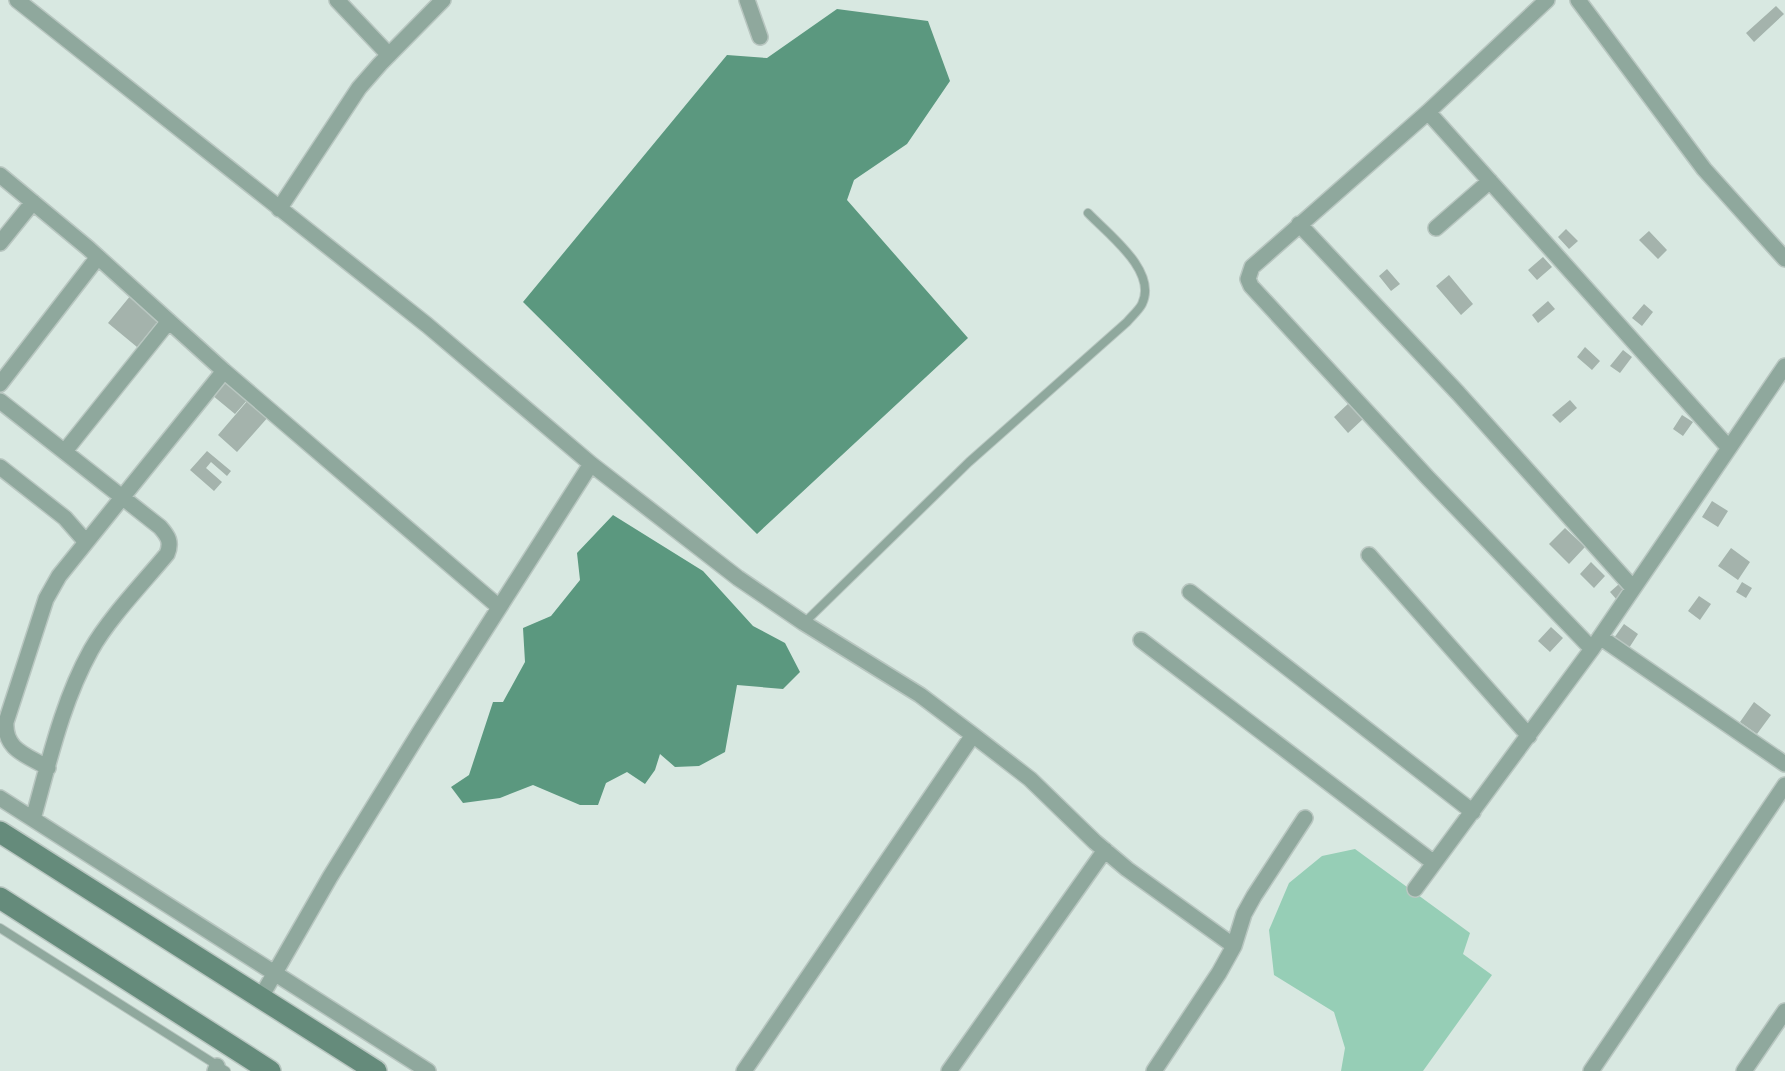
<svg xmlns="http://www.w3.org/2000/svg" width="1785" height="1071" font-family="Helvetica,sans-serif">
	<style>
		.green { fill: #96ceb6 }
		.water { fill: #5b987f }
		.building { fill: #a4b3ac }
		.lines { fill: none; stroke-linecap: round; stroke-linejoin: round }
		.lane-casing { stroke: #b8c6c0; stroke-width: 10 }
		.street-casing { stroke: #b8c6c0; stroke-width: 18 }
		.secondary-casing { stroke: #b8c6c0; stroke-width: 24 }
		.lane { stroke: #8fa89d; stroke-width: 8 }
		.street { stroke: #8fa89d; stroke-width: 15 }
		.secondary { stroke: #658b7b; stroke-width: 21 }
	</style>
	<rect width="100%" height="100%" fill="#d8e8e1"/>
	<path class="green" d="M1355 849 1470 933 1463 954 1492 975 1423 1071H1341L1345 1048 1334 1012 1274 975 1269 930 1289 883 1322 856Z"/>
	<path class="water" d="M837 9 928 21 950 81 907 144 854 180 847 200 968 338 757 534 523 302 727 55 767 58Z
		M613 515 703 571 753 626 785 643 800 672 783 689 737 685 725 752 699 766 675 767 660 754 655 770 645 784 627 772 606 783 598 805H580L533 785 500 798 463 803 451 787 469 775 493 702H503L525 662 523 628 551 616 580 580 577 553Z"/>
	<path class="building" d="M1776 6 1784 14 1754 42 1746 33Z
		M1566 229 1578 241 1569 249 1558 237Z
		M1649 231 1667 250 1658 259 1639 240Z
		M1543 257 1552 267 1537 280 1528 270Z
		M1387 269 1400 284 1391 291 1379 276Z
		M1449 275 1473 304 1461 315 1436 286Z
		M131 295 160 319 137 347 108 323Z
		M1548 301 1555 309 1538 323 1532 315Z
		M1644 304 1653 312 1642 326 1632 318Z
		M1585 347 1600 361 1592 370 1577 357Z
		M1623 350 1632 357 1620 373 1610 366Z
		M227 378 249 398 235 414 212 395Z
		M249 399 269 416 237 452 218 435Z
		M1570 400 1577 408 1560 423 1552 415Z
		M1349 403 1363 419 1348 433 1334 417Z
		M1682 415 1693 422 1683 436 1673 429Z
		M207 451 231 471 227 476 211 462 206 468 222 482 214 491 190 470Z
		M1712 501 1728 511 1718 527 1702 517Z
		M1565 528 1585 547 1569 564 1549 544Z
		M1731 548 1750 562 1738 580 1718 566Z
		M1591 562 1605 576 1594 588 1580 574Z
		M1742 582 1752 588 1746 598 1736 592Z
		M1619 584 1626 592 1617 600 1610 592Z
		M1699 596 1711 604 1700 620 1688 611Z
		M1624 624 1638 634 1629 648 1614 638Z
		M1551 627 1563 638 1550 652 1538 641Z
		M1754 702 1771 715 1757 734 1740 722Z"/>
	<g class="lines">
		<g class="lane-casing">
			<path id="lane" d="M804 623 969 462 1127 322C1132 316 1139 310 1142 304 1158 271 1108 234 1088 213
				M0 928 226 1071"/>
		</g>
		<g class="street-casing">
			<path id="street" d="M17 0 427 325 591 464 738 578 804 623 920 695 973 735 1030 779 1095 842 1127 869 1234 946
				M337 0 389 55
				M747 0 760 37
				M1547 0 1428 112 1252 267 1248 279 1251 286 1428 478 1592 649 1785 366
				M1578 0 1704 169 1785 259
				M1428 112 1729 448
				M0 175 88 248 224 371 499 607
				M279 209 359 88 380 64 443 0
				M1299 224 1458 393 1633 588
				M1436 228 1490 181
				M0 243 33 202
				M0 384 98 257
				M0 401 160 527C168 536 172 542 167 554 143 583 109 618 91 650 62 702 49 762 33 819
				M65 451 169 321
				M0 467 65 518 86 542
				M1369 555 1529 736
				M1190 592 1473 812
				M1600 637 1785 764
				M1141 640 1434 863
				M48 768C27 755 4 750 6 722L46 599 59 576 224 371
				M0 798 428 1071
				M1415 889 1592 649
				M261 997 330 877 421 730 591 464
				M215 1071 217 1066
				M744 1071 973 735
				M949 1071 1105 850
				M1154 1071 1219 973 1234 946 1244 914 1254 896 1305 818
				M1591 1071 1785 785
				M1744 1071 1785 1011"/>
		</g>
		<g class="secondary-casing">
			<path id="secondary" d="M0 832 376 1071
				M0 898 270 1071"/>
		</g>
		<use href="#lane" class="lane"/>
		<use href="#street" class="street"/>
		<use href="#secondary" class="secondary"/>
	</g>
</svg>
